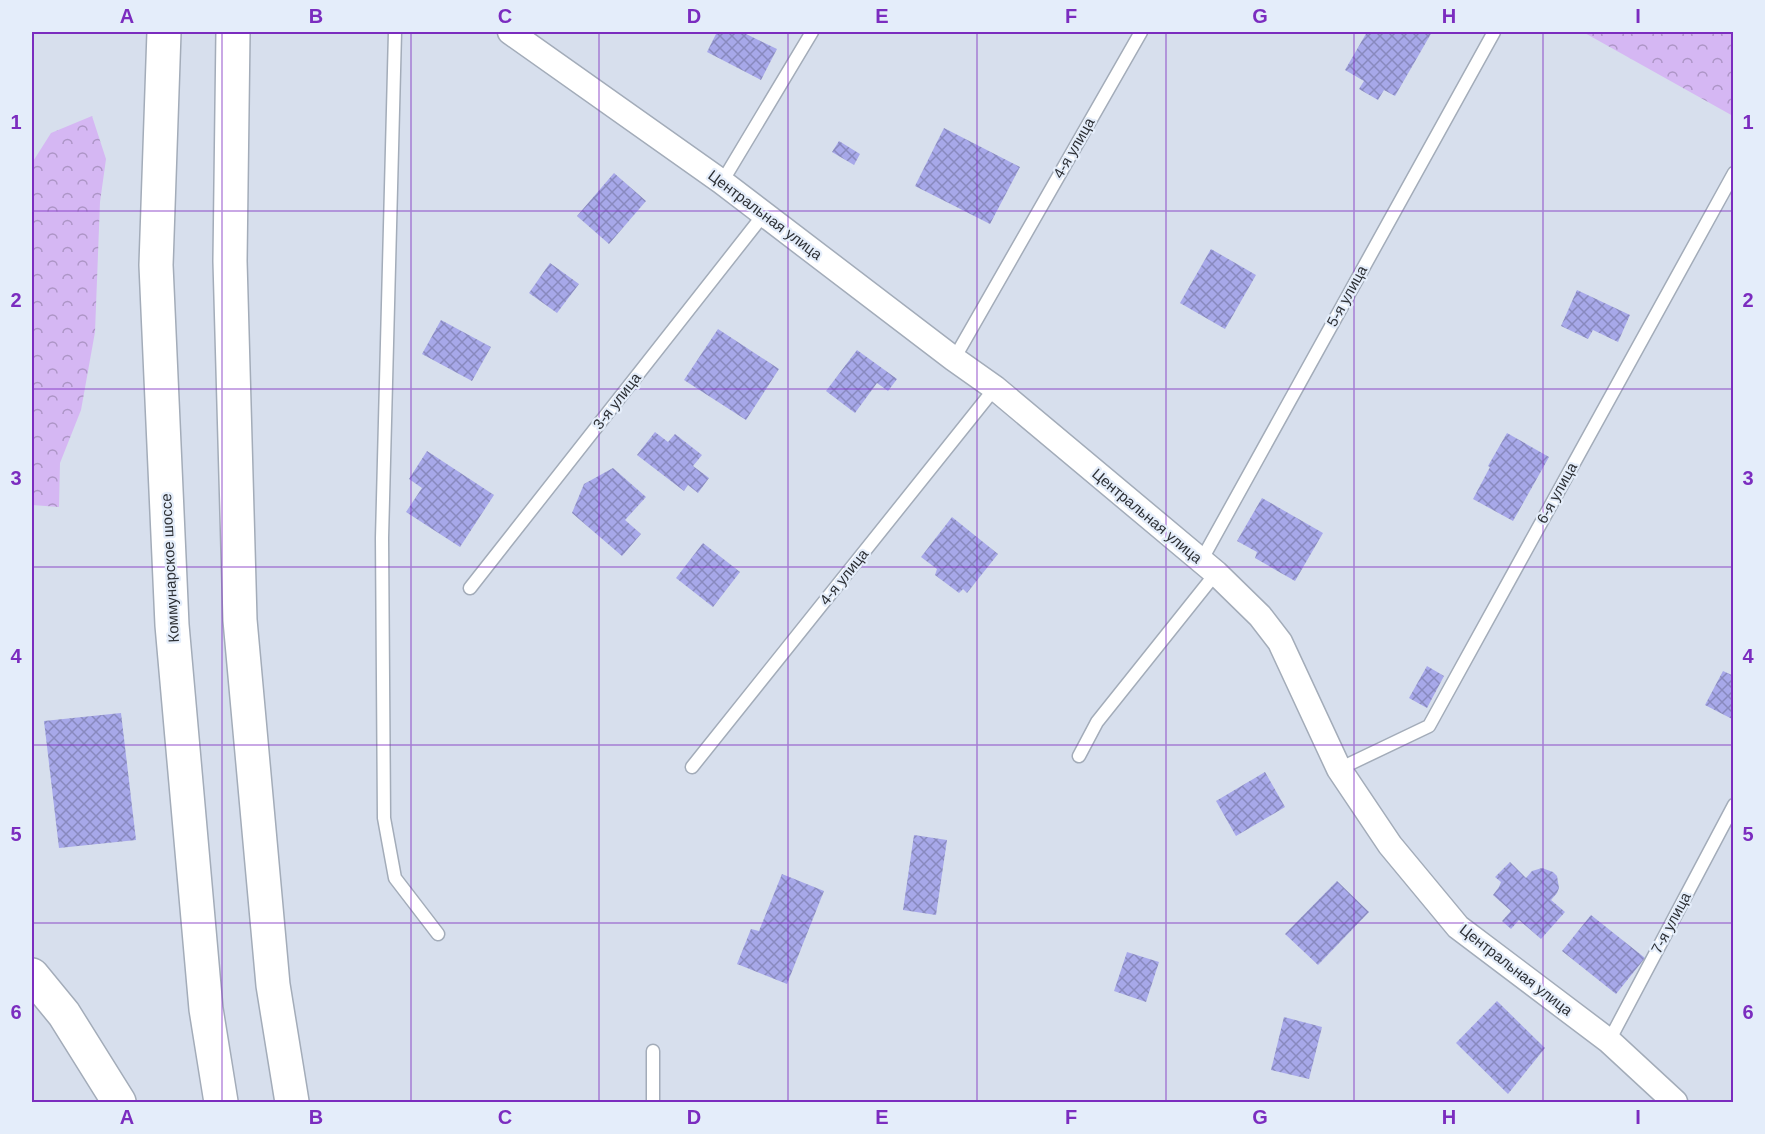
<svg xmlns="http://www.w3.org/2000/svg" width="1765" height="1134" font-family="Arial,sans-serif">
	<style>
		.forest { fill: url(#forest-crowns) }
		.building { fill: url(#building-cross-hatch) }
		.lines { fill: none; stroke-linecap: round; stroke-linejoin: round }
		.lane-casing { stroke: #a3acb9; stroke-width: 15 }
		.street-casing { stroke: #a3acb9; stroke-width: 27 }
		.secondary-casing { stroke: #a3acb9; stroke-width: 36 }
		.lane { stroke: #fff; stroke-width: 12 }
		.street { stroke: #fff; stroke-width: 24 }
		.secondary { stroke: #fff; stroke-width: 33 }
		.grid { fill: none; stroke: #7b2cbf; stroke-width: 1.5; stroke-opacity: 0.55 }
		.labels { text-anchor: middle; stroke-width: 4.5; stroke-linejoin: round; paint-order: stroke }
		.street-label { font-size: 15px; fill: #2d3035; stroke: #e4edfa }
		.neatline { fill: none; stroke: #7b2cbf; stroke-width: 2 }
		.grid-label { font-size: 20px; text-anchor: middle; font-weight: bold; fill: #7b2cbf }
	</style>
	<defs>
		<pattern id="forest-crowns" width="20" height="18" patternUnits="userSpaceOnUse" patternTransform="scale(1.5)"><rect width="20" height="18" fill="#d5b7f3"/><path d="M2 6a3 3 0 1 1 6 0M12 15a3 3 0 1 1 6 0" fill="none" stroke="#ad95c6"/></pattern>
		<pattern id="building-cross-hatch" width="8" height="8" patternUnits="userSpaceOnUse" patternTransform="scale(1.5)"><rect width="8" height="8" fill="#a7a8e9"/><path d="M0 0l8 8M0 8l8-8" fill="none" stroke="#8889be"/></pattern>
	</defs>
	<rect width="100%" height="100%" fill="#d7dfed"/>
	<path class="forest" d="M1583 32H1733V116Z
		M92 116 106 159 100 202 95 332 81 410 60 463 59 507 32 505V163L51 133Z"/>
	<path class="building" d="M717 32H742L777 49 761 80 707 52Z
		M1367 32H1432L1395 96 1384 90 1378 100 1359 89 1364 81 1345 70Z
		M944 128 1020 167 990 224 915 186Z
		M839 141 860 154 854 165 832 152Z
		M614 173 646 201 609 244 577 216Z
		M1211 249 1256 275 1225 329 1180 303Z
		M550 263 579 284 557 313 529 293Z
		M1577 290 1630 315 1618 342 1593 330 1588 339 1561 326Z
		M441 320 491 347 472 381 422 354Z
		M718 329 779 369 746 420 684 380Z
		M857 350 897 379 888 391 877 383 855 413 826 391Z
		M655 432 668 442 675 434 702 455 693 466 709 478 698 493 688 485 684 491 637 455Z
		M1507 433 1549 457 1513 521 1473 499 1490 467 1488 466Z
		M427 451 494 495 460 547 406 512 422 488 409 479Z
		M613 468 646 497 625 520 641 534 622 556 572 513 584 484Z
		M1262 498 1323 533 1295 581 1255 558 1257 552 1237 541Z
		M952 517 998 554 967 593 963 589 959 593 935 575 937 569 921 557Z
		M703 543 740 572 713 607 676 578Z
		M1427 666 1444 676 1427 708 1409 698Z
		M1723 671 1734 676V720L1705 705Z
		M121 713 136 840 59 848 44 721Z
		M1265 772 1285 807 1236 836 1216 801Z
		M914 835 947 840 936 915 903 910Z
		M1510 862 1526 878 1532 871 1542 868 1553 872 1557 876 1559 888 1557 893 1551 900 1565 912 1541 939 1519 920 1511 929 1502 921 1511 911 1493 895 1499 887 1501 882 1495 877Z
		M782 874 824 891 787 984 737 964 751 929 759 931Z
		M1337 881 1369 912 1318 965 1285 934Z
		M1591 915 1645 958 1616 994 1562 951Z
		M1127 952 1159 962 1146 1002 1114 991Z
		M1497 1001 1545 1048 1508 1094 1456 1043Z
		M1284 1017 1322 1027 1309 1079 1271 1070Z"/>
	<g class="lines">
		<g class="lane-casing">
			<path id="lane" d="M395 32 382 538 384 818 395 878 438 934
				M722 182 812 32
				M954 359 1141 32
				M1201 561 1494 32
				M470 588 764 214
				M1079 756 1097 722 1216 573
				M692 767 995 388
				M1339 769 1429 726 1734 173
				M1609 1041 1734 805
				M653 1051V1102"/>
		</g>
		<g class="street-casing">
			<path id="street" d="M510 32 722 182 954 359 995 388 1216 573 1260 616 1280 642 1339 769 1390 845 1458 927 1609 1041 1675 1102"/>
		</g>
		<g class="secondary-casing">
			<path id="secondary" d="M164 32 156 265 172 625 206 1009 221 1102
				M233 32 230 261 240 620 273 985 292 1102
				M32 975 64 1014 119 1102"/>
		</g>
		<use href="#lane" class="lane"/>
		<use href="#street" class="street"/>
		<use href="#secondary" class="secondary"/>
	</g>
	<path class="grid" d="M222 32V1102M411 32V1102M599 32V1102M788 32V1102M977 32V1102M1166 32V1102M1354 32V1102M1543 32V1102M32 211H1734M32 389H1734M32 567H1734M32 745H1734M32 923H1734"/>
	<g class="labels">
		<g class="street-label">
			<text transform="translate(1074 148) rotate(-60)" y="5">4-я улица</text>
			<text transform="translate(765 215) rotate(37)" y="5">Центральная улица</text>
			<text transform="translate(1347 296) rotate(-61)" y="5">5-я улица</text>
			<text transform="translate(617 401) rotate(-52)" y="5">3-я улица</text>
			<text transform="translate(1557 493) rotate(-61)" y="5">6-я улица</text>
			<text transform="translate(1147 516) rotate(40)" y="5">Центральная улица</text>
			<text transform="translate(170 568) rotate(-93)" y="5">Коммунарское шоссе</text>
			<text transform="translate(844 577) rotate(-51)" y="5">4-я улица</text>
			<text transform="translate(1671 923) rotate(-62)" y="5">7-я улица</text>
			<text transform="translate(1516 970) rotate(38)" y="5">Центральная улица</text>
		</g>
	</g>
	<rect width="1765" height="1134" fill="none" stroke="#e4edfa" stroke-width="66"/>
	<rect x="33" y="33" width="1699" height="1068" class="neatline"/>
	<g class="grid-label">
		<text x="127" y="23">A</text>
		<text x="316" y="23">B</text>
		<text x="505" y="23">C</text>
		<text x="694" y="23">D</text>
		<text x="882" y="23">E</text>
		<text x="1071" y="23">F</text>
		<text x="1260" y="23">G</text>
		<text x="1449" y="23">H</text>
		<text x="1638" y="23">I</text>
		<text x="16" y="129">1</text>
		<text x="1748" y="129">1</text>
		<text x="16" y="307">2</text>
		<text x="1748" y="307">2</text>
		<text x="16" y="485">3</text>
		<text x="1748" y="485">3</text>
		<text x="16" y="663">4</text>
		<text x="1748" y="663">4</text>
		<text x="16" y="841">5</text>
		<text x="1748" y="841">5</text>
		<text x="16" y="1019">6</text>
		<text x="1748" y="1019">6</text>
		<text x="127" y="1124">A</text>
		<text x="316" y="1124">B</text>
		<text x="505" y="1124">C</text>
		<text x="694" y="1124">D</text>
		<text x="882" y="1124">E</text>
		<text x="1071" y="1124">F</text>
		<text x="1260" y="1124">G</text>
		<text x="1449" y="1124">H</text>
		<text x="1638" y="1124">I</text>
	</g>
</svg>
